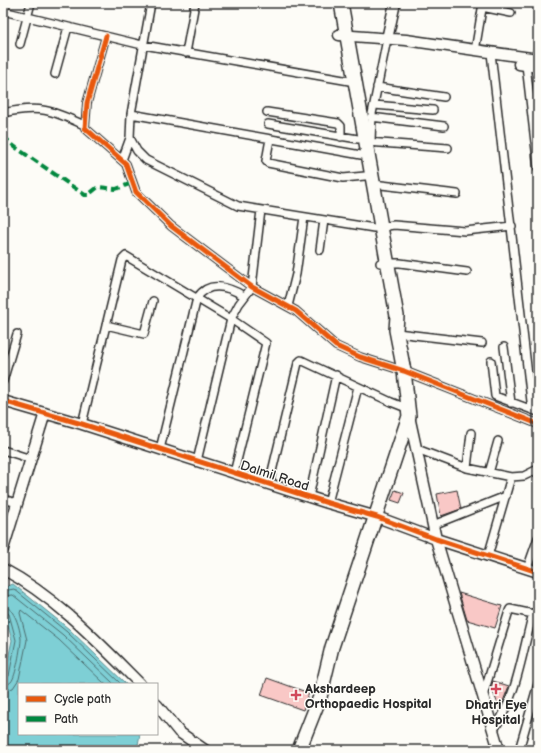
<svg xmlns="http://www.w3.org/2000/svg" width="541" height="753" font-family="'Balsamiq Sans',sans-serif">
	<style>
		.water { fill: #7ecfd5; stroke: #5d8d91 }
		.lines { fill: none; stroke-linecap: round; stroke-linejoin: round }
		.shore { stroke: #4c6d6f; stroke-width: 1 }
		.building { fill: #f9c8c6; stroke: #2b2b2b }
		.street-casing { stroke: #2b2b2b; stroke-width: 10 }
		.secondary-casing { stroke: #2b2b2b; stroke-width: 13 }
		.highway-casing { stroke: #2b2b2b; stroke-width: 16 }
		.street { stroke: #fdfcf7; stroke-width: 7 }
		.secondary { stroke: #fdfcf7; stroke-width: 10 }
		.highway { stroke: #fdfcf7; stroke-width: 13 }
		.quiet { stroke: #00873e; stroke-width: 4; stroke-dasharray: 8 4; stroke-linecap: butt }
		.cycleway-casing { stroke: #fdfcf7; stroke-width: 8 }
		.cycleway { stroke: #e8590c; stroke-width: 5 }
		.poi-dot { fill: #d1495b; stroke: #fdfcf7; stroke-width: 1.5 }
		.labels { text-anchor: middle; stroke-width: 3; stroke-linejoin: round; paint-order: stroke }
		.street-label { font-size: 13px; fill: #2b2b2b; stroke: #fdfcf7 }
		.poi-label { font-size: 13px; font-weight: bold; fill: #2b2b2b; stroke: #fdfcf7; text-anchor: start }
	</style>
	<rect width="100%" height="100%" fill="#fdfcf7"/>
	<filter id="ink" filterUnits="userSpaceOnUse"><feTurbulence type="fractalNoise" baseFrequency=".025" numOctaves="2"/><feDisplacementMap in="SourceGraphic" scale="8" xChannelSelector="R" yChannelSelector="G"/><feConvolveMatrix kernelMatrix="1 2 1 2 8 2 1 2 1" color-interpolation-filters="sRGB"/></filter>
	<g filter="url(#ink)">
		<path class="water" d="M13 584 69 629 126 684H19V734H140L137 750H3V684L12 640 3 609V588Z"/>
		<g class="lines">
			<path class="shore" d="M3 591 14 589 67 632 121 684
				M3 596 13 595 63 635 114 684
				M3 606C15 607 20 629 21 639 21 646 16 677 11 682 9 684 6 685 3 685
				M3 611 9 614 16 640 9 676 3 680
				M3 691 13 688 19 679 27 640 20 613 21 610 59 640 105 684"/>
		</g>
		<path class="building" d="M395 490 404 493 400 503 391 500Z
			M457 490 461 509 441 516 437 494Z
			M459 593 502 606 495 628 467 620Z
			M267 678 309 693 303 710 261 695Z
			M493 681 509 686 500 709 491 687Z"/>
		<g class="lines">
			<g class="street-casing">
				<path id="street" d="M151 3 131 114 130 138 137 151 146 160 238 206 374 228
					M482 7 511 13
					M3 11 138 44 355 82
					M106 36 87 103 85 128 126 164 136 192 171 226 252 287 296 311 336 346 360 357 404 371 538 424
					M20 44 31 3
					M475 51 483 3
					M186 53 195 3
					M491 53 532 410
					M536 63 538 48
					M526 65 538 168
					M55 74 68 27
					M377 87 444 97
					M374 105 433 110
					M267 112 338 123 341 126V137
					M3 113C39 105 52 110 84 125
					M131 114 361 155
					M371 117 444 126
					M268 124 358 139
					M270 139 266 161 268 163 343 178 365 176
					M367 142 448 148
					M371 142 372 114 387 39
					M122 160 130 138
					M373 184 457 194
					M381 227 394 225 465 231 512 226
					M320 250 324 220
					M380 263H400L467 272
					M288 306 296 274 304 217
					M106 325 144 334 153 301
					M397 333 482 343
					M504 347 511 403
					M491 361 495 396 538 412
					M3 381 17 334
					M82 424 122 260 126 256 231 319 266 343 234 473
					M160 449 197 298C209 280 229 287 244 296
					M417 449 467 468 511 477 524 476 538 469
					M3 450 31 459
					M197 461 231 319 239 304 252 287 261 210
					M467 468 471 433
					M489 473 498 441
					M269 484 298 363 301 360 391 402 409 409
					M309 497 336 375
					M3 499 17 503
					M328 503 358 387
					M433 525 506 496
					M488 556 511 477
					M527 569 538 538
					M483 696 509 611 510 609 538 615
					M493 731C517 697 522 653 533 613
					M519 750 538 684"/>
			</g>
			<g class="secondary-casing">
				<path id="secondary" d="M339 35 406 40 538 59
					M387 39 395 3
					M519 64 538 67
					M3 401 82 424 328 503 377 517 436 539 538 572
					M409 416 436 539 499 750
					M3 549 45 413
					M3 569C56 597 98 642 140 684
					M157 705 179 732 205 750"/>
			</g>
			<g class="highway-casing">
				<path id="highway" d="M299 750 320 697 332 647 409 416 404 371 396 330 397 316 341 3"/>
			</g>
			<use href="#street" class="street"/>
			<use href="#secondary" class="secondary"/>
			<use href="#highway" class="highway"/>
			<path class="quiet" d="M3 136 15 147 85 195H88L98 187 116 189 132 183"/>
			<g class="cycleway-casing">
				<path id="cycleway" d="M106 36 87 103 85 128 126 164 136 192 171 226 252 287 296 311 336 346 360 357 404 371 538 424
					M3 401 82 424 328 503 377 517 436 539 538 572"/>
			</g>
			<use href="#cycleway" class="cycleway"/>
		</g>
	</g>
	<g class="poi-dot">
		<path d="M494 683h4v4h4v4h-4v4h-4v-4h-4v-4h4z"/>
		<path d="M294 689h4v4h4v4h-4v4h-4v-4h-4v-4h4z"/>
	</g>
	<g class="labels">
		<g class="street-label">
			<text transform="translate(275 475) rotate(18)" y="5">Dalmil Road</text>
		</g>
		<g class="poi-label">
			<text x="305" y="693">Akshardeep<tspan x="305" dy="15">Orthopaedic Hospital</tspan></text>
			<text x="496" y="709" text-anchor="middle">Dhatri Eye<tspan x="496" dy="15">Hospital</tspan></text>
		</g>
	</g>
	<rect width="541" height="753" fill="none" stroke="#fdfcf7" stroke-width="16"/>
	<rect x="8" y="8" width="525" height="737" fill="none" stroke="#2b2b2b" stroke-width="1.5" filter="url(#ink)"/>
	<rect x="18" y="683" width="140" height="52" fill="#fdfcf7" stroke="#a9a8a5"/>
	<rect x="26" y="696" width="20" height="6" fill="#e8590c" stroke="#a9a8a5"/>
	<text x="54" y="703" font-size="12" fill="#2b2b2b">Cycle path</text>
	<rect x="26" y="716" width="20" height="6" fill="#00873e" stroke="#a9a8a5"/>
	<text x="54" y="723" font-size="12" fill="#2b2b2b">Path</text>
</svg>
